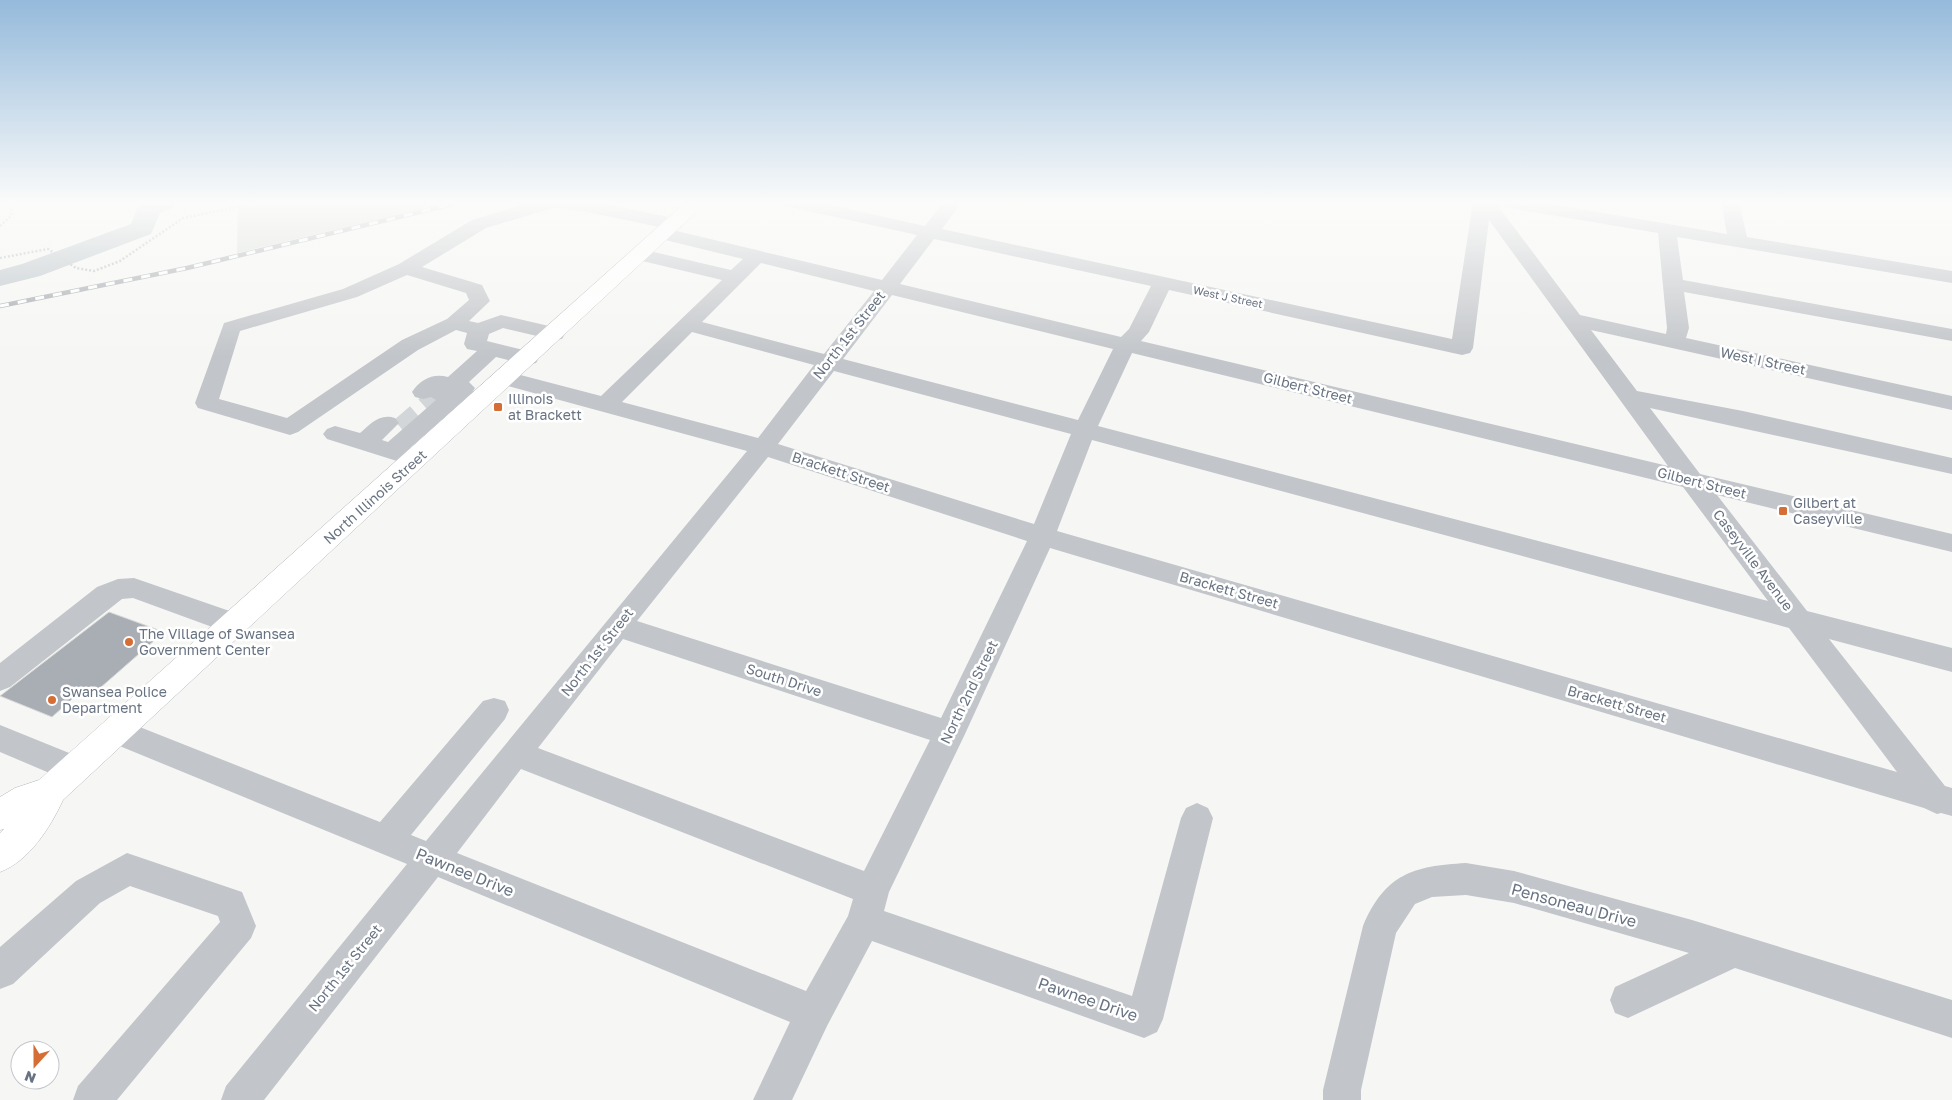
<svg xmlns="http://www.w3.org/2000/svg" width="1952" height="1100" font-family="'Golos Text',sans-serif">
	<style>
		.green { fill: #d7ddd5 }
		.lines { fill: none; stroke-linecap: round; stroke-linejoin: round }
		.river { fill: #bac3c8; fill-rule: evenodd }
		.building { fill: #a9aeb5; stroke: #d8d8d6 }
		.minor-tunnel { stroke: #d2d6d8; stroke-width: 21; stroke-dasharray: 21 11; stroke-linecap: butt }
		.major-casing { stroke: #b4b7bb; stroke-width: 1 }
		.path { stroke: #babcbf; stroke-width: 2.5; stroke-dasharray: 2 2; stroke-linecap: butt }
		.minor { fill: #c2c5c9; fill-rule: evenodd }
		.major { fill: #fff; fill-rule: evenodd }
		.rail-casing { stroke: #a4a8ad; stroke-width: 4.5 }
		.rail { stroke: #fff; stroke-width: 3; stroke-dasharray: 9; stroke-linecap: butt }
		.poi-dot { fill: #d56d35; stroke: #fff; stroke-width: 2 }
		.labels { text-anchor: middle; stroke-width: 5; stroke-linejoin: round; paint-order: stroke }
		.far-street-label { font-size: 11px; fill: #687382; stroke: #fff }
		.street-label { font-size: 14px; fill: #687382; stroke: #fff }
		.poi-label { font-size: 14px; fill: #687382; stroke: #fff; text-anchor: start }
		.near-street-label { font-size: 16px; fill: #687382; stroke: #fff }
	</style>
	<rect width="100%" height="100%" fill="#f6f7f4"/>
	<path class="green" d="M238 202H451L237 253Z"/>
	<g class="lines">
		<path class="river" d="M144 202H177L174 207 160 213 151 234 40 276 0 286V270L22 264 131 224 137 209Z"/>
	</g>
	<path class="building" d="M109 612 164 632 92 695 82 690 52 717 0 696Z"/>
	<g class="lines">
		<path class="minor-tunnel" d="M401 428 438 396"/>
		<g class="major-casing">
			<path id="major" d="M686 202H707L63 800C50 828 29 861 0 872V833L4 829 0 830V797L15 788 39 780Z"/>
		</g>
		<path class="path" d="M0 226 11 216 12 202
			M0 258 48 249 76 268 94 271 120 261 183 218 262 202"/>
		<path class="minor" d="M531 202H596L674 218 681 220 683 224 681 228 674 230 587 212 553 208 486 228 422 267 482 285 490 301 469 321 478 323 501 315 562 329 565 334 562 339 554 340 503 328 489 334 487 341 536 353 539 358 536 363 528 365 496 357 469 382 475 388 472 393 410 448 418 450 421 456 418 462 409 464 400 462 327 439 323 434 327 429 335 426 360 433C371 424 379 413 395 418L399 423 382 440 388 442 436 400 431 397 423 399 415 397 412 392C421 379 433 373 448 377L477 351 467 349 464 344 467 333 456 330 418 350 298 432 290 435 198 408 195 403 224 323 343 289 399 264 472 220ZM407 275 466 293 469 300 447 319 402 340 287 418 219 399 240 331 357 297Z
			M781 202H817L925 226 943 202H962L942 229 1452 339 1473 202H1495L1580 315 1666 334 1667 328 1658 233 1504 207 1498 206 1495 202H1539L1727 234 1721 202H1739L1747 237 1952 271V283L1677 237 1683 280 1952 329V341L1684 292 1689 328 1686 338 1952 396V410L1591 330 1637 391 1743 411 1952 458V474L1650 408 1700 474 1952 534V552L1717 495 1807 611 1952 648V672L1829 639 1945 786 1952 788V816L1941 813 1937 814 1924 808 1050 548 965 734 889 892 884 911 1132 996 1181 818 1186 808 1197 803 1208 808 1213 818 1163 1019 1157 1032 1144 1038 872 941 827 1026 792 1100H753L790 1022 438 877 264 1100H221L226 1086 407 864 105 740 101 731 105 722 116 718 127 722 380 822 483 701 494 698 505 701 509 710 505 719 411 835 426 841 747 451 497 383 494 378 497 373 505 371 601 396 722 280 634 259 631 255 634 251 641 249 731 270 743 259 657 238 655 234 657 230 664 228 882 280 917 235 790 207 784 206ZM1489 220 1668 466 1141 341 1149 332 1169 290 1462 355 1470 353 1473 348ZM934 239 1151 286 1129 329 1121 337 900 284ZM761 263 874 291 824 354 702 322ZM892 295 1113 349 1078 420 843 359ZM692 332 814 365 758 438 622 402ZM1132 353 1683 487 1768 601 1098 426ZM834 371 1071 434 1034 524 778 444ZM1092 440 1789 628 1897 772 1057 531ZM768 457 1027 541 941 718 637 621ZM623 639 930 740 864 871 538 748ZM521 769 853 899 848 916 806 991 457 853Z
			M134 578 244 616 248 624 244 632 234 635 133 598 122 599 10 687 0 691V663L97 587 118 579Z
			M0 725 84 759 89 769 84 779 73 783 0 752Z
			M127 853 242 892 256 926 251 938 117 1100H73L78 1086 220 922 218 916 130 886 100 903 13 984 0 989V947L76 881Z
			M1466 863 1514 871 1692 920 1952 1000V1038L1735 968 1628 1018 1615 1013 1610 1000 1615 987 1689 953 1514 903 1466 895 1432 897 1415 904 1396 933 1361 1090V1100H1323V1090L1363 926C1385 874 1413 866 1466 863Z"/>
		<use href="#major" class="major"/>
		<g class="rail-casing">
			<path id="rail" d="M0 306 187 268 461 202"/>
		</g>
		<use href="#rail" class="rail"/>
	</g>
	<linearGradient id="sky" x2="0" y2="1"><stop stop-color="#95badb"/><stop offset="0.57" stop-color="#fbfbfa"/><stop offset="1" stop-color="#fbfbfa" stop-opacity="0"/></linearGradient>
	<rect width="1952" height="356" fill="url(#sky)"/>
	<g class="poi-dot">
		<rect x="493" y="402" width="10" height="10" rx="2.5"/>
		<rect x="1778" y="506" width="10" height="10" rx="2.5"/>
		<circle cx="129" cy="642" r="5"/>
		<circle cx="52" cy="700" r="5"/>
	</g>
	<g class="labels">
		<g class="far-street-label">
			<text transform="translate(1228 297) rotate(12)" y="4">West J Street</text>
		</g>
		<g class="street-label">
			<text transform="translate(849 335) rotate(-52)" y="5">North 1st Street</text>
			<text transform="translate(1763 361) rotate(12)" y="5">West I Street</text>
			<text transform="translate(1308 388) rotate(14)" y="5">Gilbert Street</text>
			<text transform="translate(841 472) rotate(18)" y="5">Brackett Street</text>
			<text transform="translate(1702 483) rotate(14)" y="5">Gilbert Street</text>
			<text transform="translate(375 497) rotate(-42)" y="5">North Illinois Street</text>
			<text transform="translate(1753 560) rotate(53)" y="5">Caseyville Avenue</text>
			<text transform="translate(1229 590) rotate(16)" y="5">Brackett Street</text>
			<text transform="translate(597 652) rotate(-52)" y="5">North 1st Street</text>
			<text transform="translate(784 680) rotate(18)" y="5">South Drive</text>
			<text transform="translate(969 692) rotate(-64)" y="5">North 2nd Street</text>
			<text transform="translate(1617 704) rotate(16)" y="5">Brackett Street</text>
			<text transform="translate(345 968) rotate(-51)" y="5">North 1st Street</text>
		</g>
		<g class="poi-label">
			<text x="508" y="404">Illinois<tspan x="508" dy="16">at Brackett</tspan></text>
			<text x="1793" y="508">Gilbert at<tspan x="1793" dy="16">Caseyville</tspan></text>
			<text x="139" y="639">The Village of Swansea<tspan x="139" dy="16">Government Center</tspan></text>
			<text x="62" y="697">Swansea Police<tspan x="62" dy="16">Department</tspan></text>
		</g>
		<g class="near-street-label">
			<text transform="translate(465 872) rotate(22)" y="6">Pawnee Drive</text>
			<text transform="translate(1574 905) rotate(15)" y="6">Pensoneau Drive</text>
			<text transform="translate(1088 999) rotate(19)" y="6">Pawnee Drive</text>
		</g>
	</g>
	<g transform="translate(35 1065) rotate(201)"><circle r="24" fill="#ffffff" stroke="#c3c7cd"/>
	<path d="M0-4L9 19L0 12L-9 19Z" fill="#d56d35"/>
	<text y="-8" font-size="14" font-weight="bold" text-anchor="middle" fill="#687382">N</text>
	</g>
</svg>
